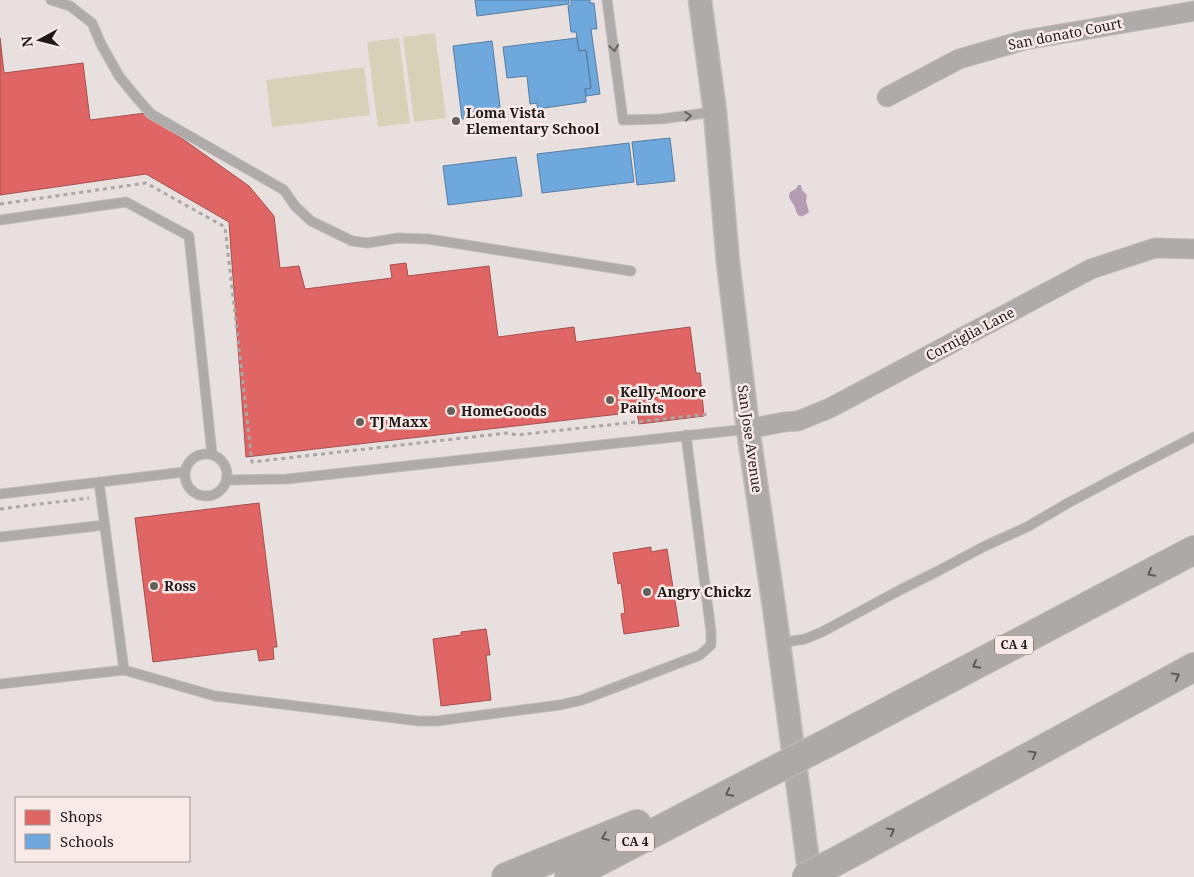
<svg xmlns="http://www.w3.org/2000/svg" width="1194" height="877" font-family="'Noto Serif',serif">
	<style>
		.green { fill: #d9d0b8 }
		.water { fill: #b49cb3 }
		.shops { fill: #e06666; stroke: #a64f4f }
		.schools { fill: #6fa8dc; stroke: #577da2 }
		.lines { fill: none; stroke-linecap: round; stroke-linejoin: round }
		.service-casing { stroke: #c3bdbb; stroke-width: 11 }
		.minor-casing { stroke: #c3bdbb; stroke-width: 21 }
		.tertiary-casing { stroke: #c3bdbb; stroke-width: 25 }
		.motorway-casing { stroke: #c3bdbb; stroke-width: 30 }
		.path { stroke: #aba7a5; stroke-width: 3; stroke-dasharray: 4 4; stroke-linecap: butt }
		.service { stroke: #aeabaa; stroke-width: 9 }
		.minor { stroke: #aeabaa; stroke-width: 19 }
		.tertiary { stroke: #aeabaa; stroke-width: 22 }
		.motorway { stroke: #ada9a7; stroke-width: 28 }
		.motorway-bridge-casing { stroke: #c3bdbb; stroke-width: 30; stroke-linecap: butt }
		.motorway-bridge { stroke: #ada9a7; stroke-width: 28 }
		.oneway { stroke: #666262 }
		.oneway2 { stroke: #5f5a59 }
		.poi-dot { fill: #655f5e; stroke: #f9eae7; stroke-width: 2 }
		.labels { text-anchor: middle; stroke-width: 5; stroke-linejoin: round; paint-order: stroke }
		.shield { fill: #f9eae7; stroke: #605857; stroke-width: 1 }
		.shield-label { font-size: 12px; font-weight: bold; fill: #1f1a19 }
		.street-label { font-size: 14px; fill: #1f1a19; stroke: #f9eae7 }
		.poi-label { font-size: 14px; font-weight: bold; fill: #1f1a19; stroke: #f9eae7; text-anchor: start }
	</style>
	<rect width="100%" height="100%" fill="#e8e0de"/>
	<path class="green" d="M435 33 446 118 414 122 403 37Z
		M399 38 410 123 378 127 367 42Z
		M364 67 370 115 272 127 266 80Z"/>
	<path class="water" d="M798 185H801L802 190 807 195 806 201 809 212C798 221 797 214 794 205 793 204 790 199 789 197L790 192 796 189Z"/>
	<path class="shops" d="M0 38 4 73 83 63 90 120 146 113 249 186 274 216 280 268 299 266 305 289 392 278 390 265 406 263 408 276 489 266 498 337 574 327 576 342 690 327 696 373H700L704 416 639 424 637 412 246 457 229 222 146 174 0 195Z
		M259 503 277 647H273L274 659 259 661 257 649 153 662 135 518Z
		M651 547V552L667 549 679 626 624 634 621 614 625 613 621 583 618 584 613 553Z
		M486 629 490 655H486L491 700 441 706 433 639 461 635V632Z"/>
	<path class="schools" d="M475 0H569V4L477 16Z
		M571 0H590V3H594L597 29H591L600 94 586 96 585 89 591 88 586 50 579 51 576 32H571L568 6 571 5Z
		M577 38 579 51 586 50 591 88 585 89 586 102 537 109V103L530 104 527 76 507 78 503 47Z
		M492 41 501 115 462 119 453 46Z
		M670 138 675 181 637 185 632 142Z
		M629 143 634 182 542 193 537 154Z
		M516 157 522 196 448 205 443 166Z"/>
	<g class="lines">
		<g class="service-casing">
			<path id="service" d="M51 0 70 6 92 23 101 44 119 76 136 97 151 114 284 190 295 206 311 221 352 241 367 243 398 238 428 239 631 271
				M607 0 623 120 661 119 714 112
				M0 220 126 202 189 236 212 454
				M185 475a21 21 0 1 1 42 0a21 21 0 1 1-42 0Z
				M227 480 287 479 748 429
				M99 482 124 670
				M0 494 184 472
				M0 537 105 525
				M779 643 805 639 822 632 900 590 938 571 985 546 1027 527 1068 503 1119 476 1194 437
				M0 684 124 670 215 696 419 721H437L560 705 582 700 700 655 711 645V632L686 435"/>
		</g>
		<g class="minor-casing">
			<path id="minor" d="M887 97 959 59 1025 40 1194 11
				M748 429 784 422 798 421 830 408 1091 269 1155 248 1194 249"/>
		</g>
		<g class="tertiary-casing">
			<path id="tertiary" d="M700 0 715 112 728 262 748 429 775 614 810 877"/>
		</g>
		<g class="motorway-casing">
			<path id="motorway" d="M835 739 1194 550
				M848 855 1194 667
				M506 877 637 824
				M569 877 757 779"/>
		</g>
		<path class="path" d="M0 204 146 183 225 227 252 462 507 433 517 435 709 414
			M0 509 89 498"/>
		<use href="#service" class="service"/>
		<use href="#minor" class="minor"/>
		<use href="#tertiary" class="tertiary"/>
		<use href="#motorway" class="motorway"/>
		<g class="motorway-bridge-casing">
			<path id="motorway-bridge" d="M757 779 835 739
				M806 877 848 855"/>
		</g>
		<use href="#motorway-bridge" class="motorway-bridge"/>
	</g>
	<defs><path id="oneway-chevron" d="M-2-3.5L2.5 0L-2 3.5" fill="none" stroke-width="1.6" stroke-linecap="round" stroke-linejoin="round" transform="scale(1.25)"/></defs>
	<g class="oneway">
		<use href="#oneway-chevron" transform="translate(614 48) rotate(82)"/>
		<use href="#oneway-chevron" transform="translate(688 116) rotate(-7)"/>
	</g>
	<g class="oneway2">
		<use href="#oneway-chevron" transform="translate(1151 573) rotate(152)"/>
		<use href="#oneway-chevron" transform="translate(976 665) rotate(152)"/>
		<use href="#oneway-chevron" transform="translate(1176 676) rotate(-29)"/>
		<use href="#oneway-chevron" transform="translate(1033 754) rotate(-29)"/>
		<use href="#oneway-chevron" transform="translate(729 793) rotate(153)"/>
		<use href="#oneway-chevron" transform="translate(891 831) rotate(-29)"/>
		<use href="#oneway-chevron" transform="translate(605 837) rotate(158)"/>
	</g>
	<g class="poi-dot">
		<circle cx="456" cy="121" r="5"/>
		<circle cx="610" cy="400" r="5"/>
		<circle cx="451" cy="411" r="5"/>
		<circle cx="360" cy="422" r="5"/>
		<circle cx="154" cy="586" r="5"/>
		<circle cx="647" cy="592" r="5"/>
	</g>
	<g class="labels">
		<g class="shield">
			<rect x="995" y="635.5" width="38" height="19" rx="4"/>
			<rect x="616" y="832.5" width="38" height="19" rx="4"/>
		</g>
		<g class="shield-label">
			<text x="1014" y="649">CA 4</text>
			<text x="635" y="846">CA 4</text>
		</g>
		<g class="street-label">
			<text transform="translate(1065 34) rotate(-11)" y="5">San donato Court</text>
			<text transform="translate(970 334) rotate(-28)" y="5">Corniglia Lane</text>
			<text transform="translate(750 439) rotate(82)" y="5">San Jose Avenue</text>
		</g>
		<g class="poi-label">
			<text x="466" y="118">Loma Vista<tspan x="466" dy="16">Elementary School</tspan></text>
			<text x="620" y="397">Kelly-Moore<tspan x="620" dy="16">Paints</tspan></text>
			<text x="461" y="416">HomeGoods</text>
			<text x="370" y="427">TJ Maxx</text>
			<text x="164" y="591">Ross</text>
			<text x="657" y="597">Angry Chickz</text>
		</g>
	</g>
	<rect x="15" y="797" width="175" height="65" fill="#f9eae7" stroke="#a29795"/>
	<rect x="25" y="810" width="25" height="15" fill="#e06666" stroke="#a29795"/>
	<text x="60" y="822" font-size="15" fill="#1f1a19">Shops</text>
	<rect x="25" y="834" width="25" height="15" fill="#6fa8dc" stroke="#a29795"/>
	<text x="60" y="847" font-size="15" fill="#1f1a19">Schools</text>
	<g transform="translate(40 40) rotate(263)" stroke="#f9eae7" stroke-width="4" paint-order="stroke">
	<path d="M0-4L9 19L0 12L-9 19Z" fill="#1f1a19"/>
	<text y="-8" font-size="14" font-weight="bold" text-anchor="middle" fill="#1f1a19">N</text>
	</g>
</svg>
